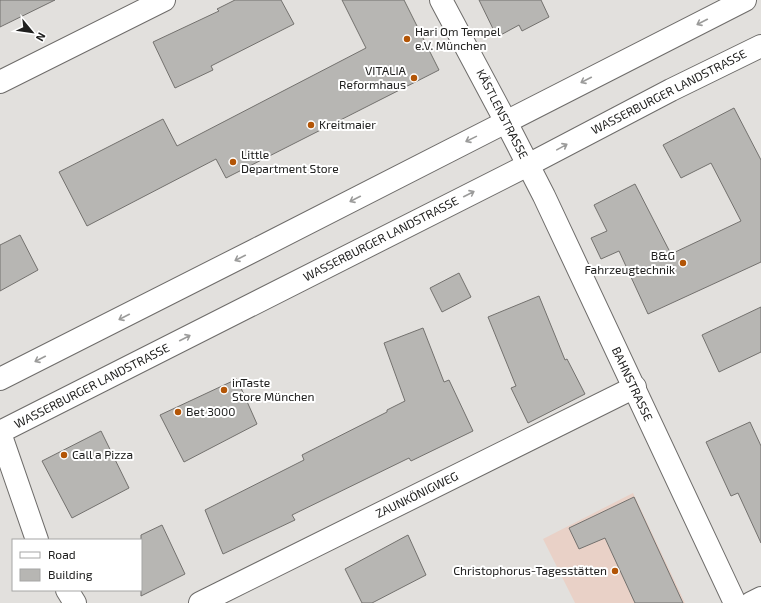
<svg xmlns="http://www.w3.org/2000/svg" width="761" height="603" font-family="'Exo 2',sans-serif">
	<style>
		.education { fill: #e9d1c7 }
		.building { fill: #b7b6b3; stroke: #73716e }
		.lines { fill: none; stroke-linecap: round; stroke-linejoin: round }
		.street-casing { stroke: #6e6c6a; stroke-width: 24 }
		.secondary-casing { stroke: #6e6c6a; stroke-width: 24 }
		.primary-casing { stroke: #6e6c6a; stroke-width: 24 }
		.street { stroke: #fff; stroke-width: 22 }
		.secondary { stroke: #fff; stroke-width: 22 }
		.primary { stroke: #fff; stroke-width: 22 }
		.oneway { stroke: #9b9b9a }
		.poi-dot { fill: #b35506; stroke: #fff; stroke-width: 1.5 }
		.labels { text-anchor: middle; stroke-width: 4; stroke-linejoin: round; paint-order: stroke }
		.poi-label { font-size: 12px; fill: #20201f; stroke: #fff; text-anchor: start }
		.street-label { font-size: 12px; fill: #20201f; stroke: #fff }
	</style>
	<rect width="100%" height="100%" fill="#e2e0dd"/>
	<path class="education" d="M633 493 685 603H575L543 539Z"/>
	<path class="building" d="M0 0H55L0 27Z
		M235 0H281L294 24 211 66 213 70 175 88 153 42 219 11 217 9Z
		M342 0H404L439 70 226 178 216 159 87 226 59 172 163 119 177 146 366 48Z
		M479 0H541L549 17 522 31 519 25 497 37Z
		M734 108 761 160V262L648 314 619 251 601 259 591 238 607 231 594 205 635 184 671 254 741 221 711 163 681 178 663 145Z
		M20 235 38 270 0 291V245Z
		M459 273 471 297 442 312 430 288Z
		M539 296 565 360 567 359 585 394 528 423 511 388 516 386 488 317Z
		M761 307V352L719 372 702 335Z
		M423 328 444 382 449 380 473 431 411 461 409 458 292 515 295 520 223 554 205 510 304 460 302 455 387 412V410L405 401 384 343Z
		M237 379 257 424 184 462 160 415Z
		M750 422 761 446V543L738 493 731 496 706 442Z
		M101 431 129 488 72 518 42 461Z
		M634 497 683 603H635L605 538 579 549 569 528Z
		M162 525 185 574 141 596V535Z
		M408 535 426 575 372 603H362L345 569Z"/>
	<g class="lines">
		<g class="street-casing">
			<path id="street" d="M441 0 506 122
				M0 82 164 0
				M0 433 37 540
				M67 590 75 603
				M200 603 635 387
				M751 603 761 598"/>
		</g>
		<g class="secondary-casing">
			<path id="secondary" d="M506 122 544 196 735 603"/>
		</g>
		<g class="primary-casing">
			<path id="primary" d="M0 379C249 254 497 126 745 0
				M0 432 528 165 671 90 761 46"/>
		</g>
		<use href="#street" class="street"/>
		<use href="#secondary" class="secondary"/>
		<use href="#primary" class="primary"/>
	</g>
	<defs><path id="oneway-shaft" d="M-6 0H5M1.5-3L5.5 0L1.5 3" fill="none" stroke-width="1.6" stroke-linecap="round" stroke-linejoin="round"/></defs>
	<g class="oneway">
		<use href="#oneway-shaft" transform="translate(702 22) rotate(153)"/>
		<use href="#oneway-shaft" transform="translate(586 80) rotate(153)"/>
		<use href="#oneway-shaft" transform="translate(471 139) rotate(154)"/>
		<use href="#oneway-shaft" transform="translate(562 147) rotate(-29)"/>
		<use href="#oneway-shaft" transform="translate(469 194) rotate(-27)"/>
		<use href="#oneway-shaft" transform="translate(355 199) rotate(153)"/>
		<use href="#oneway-shaft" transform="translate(240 258) rotate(153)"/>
		<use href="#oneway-shaft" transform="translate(124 317) rotate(153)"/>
		<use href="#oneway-shaft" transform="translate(185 338) rotate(-27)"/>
		<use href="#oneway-shaft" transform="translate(40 359) rotate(153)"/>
	</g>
	<g class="poi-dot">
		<circle cx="407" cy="39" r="4"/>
		<circle cx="414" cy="78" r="4"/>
		<circle cx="311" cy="125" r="4"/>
		<circle cx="233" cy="162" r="4"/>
		<circle cx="683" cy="263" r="4"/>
		<circle cx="224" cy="390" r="4"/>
		<circle cx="178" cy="412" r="4"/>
		<circle cx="64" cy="455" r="4"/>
		<circle cx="615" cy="571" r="4"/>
	</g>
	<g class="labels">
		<g class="poi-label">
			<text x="415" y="36">Hari Om Tempel<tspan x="415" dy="14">e.V. München</tspan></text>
			<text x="406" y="75" text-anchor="end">VITALIA<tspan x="406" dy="14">Reformhaus</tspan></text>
			<text x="319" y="129">Kreitmaier</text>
			<text x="241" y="159">Little<tspan x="241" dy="14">Department Store</tspan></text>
			<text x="675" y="260" text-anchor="end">B&amp;G<tspan x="675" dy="14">Fahrzeugtechnik</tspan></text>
			<text x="232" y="387">inTaste<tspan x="232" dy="14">Store München</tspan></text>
			<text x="186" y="416">Bet 3000</text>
			<text x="72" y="459">Call a Pizza</text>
			<text x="607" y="575" text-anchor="end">Christophorus-Tagesstätten</text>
		</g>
		<g class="street-label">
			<text transform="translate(669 92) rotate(-27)" y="4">WASSERBURGER LANDSTRASSE</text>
			<text transform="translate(502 114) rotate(63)" y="4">KÄSTLENSTRASSE</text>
			<text transform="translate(381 239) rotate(-27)" y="4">WASSERBURGER LANDSTRASSE</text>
			<text transform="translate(632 384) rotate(65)" y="4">BAHNSTRASSE</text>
			<text transform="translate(92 386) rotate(-27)" y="4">WASSERBURGER LANDSTRASSE</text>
			<text transform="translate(417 495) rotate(-26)" y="4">ZAUNKÖNIGWEG</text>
		</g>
	</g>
	<rect x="12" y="539" width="130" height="52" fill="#ffffff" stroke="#a6a6a5"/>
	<rect x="20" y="552" width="20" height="6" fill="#ffffff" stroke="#a6a6a5"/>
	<text x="48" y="559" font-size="12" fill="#20201f">Road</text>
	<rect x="20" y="569" width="20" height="12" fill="#b7b6b3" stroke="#a6a6a5"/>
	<text x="48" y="579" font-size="12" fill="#20201f">Building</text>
	<g transform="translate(32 32) rotate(119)" stroke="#ffffff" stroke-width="3" paint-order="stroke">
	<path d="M0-3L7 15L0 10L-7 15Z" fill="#20201f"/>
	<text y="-6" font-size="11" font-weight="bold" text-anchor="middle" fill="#20201f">N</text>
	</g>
</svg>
